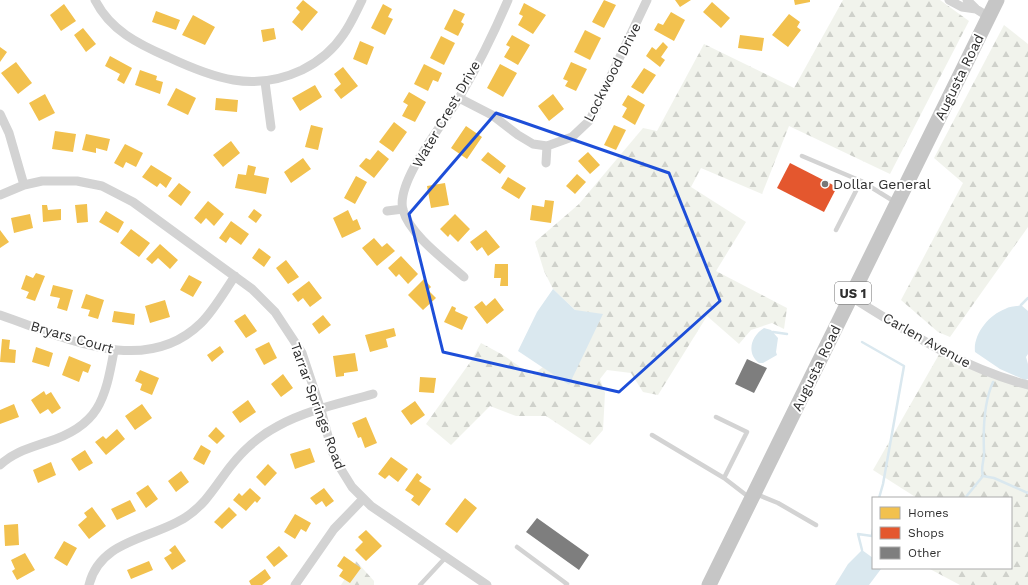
<svg xmlns="http://www.w3.org/2000/svg" width="1028" height="585" font-family="'Work Sans',sans-serif">
	<style>
		.forest { fill: url(#forest-firs) }
		.water { fill: #dae8ef }
		.homes { fill: #f2c14e }
		.shops { fill: #e4572e }
		.lines { fill: none; stroke-linecap: round; stroke-linejoin: round }
		.stream { stroke: #dae8ef; stroke-width: 2.5 }
		.building { fill: #7e7e7e }
		.service { stroke: #d3d3d3; stroke-width: 4.5 }
		.minor { stroke: #d3d3d3; stroke-width: 9 }
		.primary { stroke: #c6c6c6; stroke-width: 15 }
		.marked { fill: none; stroke: #1d4ed8; stroke-width: 3; stroke-linejoin: round }
		.poi-dot { fill: #777; stroke: #fff; stroke-width: 1.5 }
		.labels { text-anchor: middle; stroke-width: 4; stroke-linejoin: round; paint-order: stroke }
		.shield { fill: #fff; stroke: #6d6d6d; stroke-width: 1 }
		.shield-label { font-size: 13px; font-weight: bold; fill: #2e2e2e }
		.street-label { font-size: 14px; fill: #2e2e2e; stroke: #fff }
		.poi-label { font-size: 14px; fill: #2e2e2e; stroke: #fff; text-anchor: start }
	</style>
	<defs>
		<pattern id="forest-firs" width="22" height="20" patternUnits="userSpaceOnUse"><rect width="22" height="20" fill="#f1f3ec"/><path d="M5 1l3.5 6h-7zM16 11l3.5 6h-7z" fill="#cfd1cb"/></pattern>
	</defs>
	<rect width="100%" height="100%" fill="#fff"/>
	<path class="forest" d="M843 0H940L969 21 890 174 789 126 762 194 701 168 691 187 746 222 716 271 787 308 784 329 772 323 751 330 739 344 707 316 658 395 643 392 631 373 607 370 600 379 605 393 603 430 590 445 546 416H516L490 406 451 445 426 424 471 361 481 343 503 355 532 375 543 367 569 385 575 310 553 289 544 271 535 242 579 204 643 128 657 131 704 44 794 88Z
		M1004 25 1028 44V227L950 337 938 332 901 300 963 183 934 158Z
		M941 351 1028 385V585H960L928 568H1011V498H917L873 470Z
		M356 561 374 581V585H341Z"/>
	<path class="water" d="M553 289 575 310 603 314 569 385 518 351 537 312Z
		M1021 305 1028 311V354L1026 357 1028 364V379L1025 380 1000 369 975 352C973 334 989 315 1005 309 1010 306 1016 307 1021 305Z
		M764 328 771 330 778 338 776 352 777 355 763 363H759C746 353 751 336 764 328Z
		M862 550 873 558V568L881 569 869 585H835L848 564Z"/>
	<path class="homes" d="M303 0 318 12 302 31 292 22 300 12 296 8Z
		M604 0 616 5 604 28 592 22Z
		M675 0H691L680 7Z
		M794 0H810V2L795 5Z
		M712 2 730 18 721 28 703 12Z
		M524 3 546 15 533 34 518 25 523 16 519 14Z
		M64 4 76 21 61 31 50 15Z
		M383 4 392 9 388 17 393 19 385 35 371 28Z
		M454 9 465 14 461 22 464 24 458 36 444 29Z
		M156 11 180 20 176 30 152 22Z
		M671 12 685 20 674 41 654 30 658 23 663 25Z
		M789 14 800 22 797 27 801 30 788 47 772 35Z
		M193 15 215 27 205 45 182 35Z
		M83 28 96 44 86 52 74 35Z
		M274 28 276 39 263 42 261 30Z
		M585 30 601 38 590 60 574 52Z
		M512 35 530 45 518 65 504 57 510 47 506 45Z
		M740 35 764 38 762 51 738 48Z
		M441 36 455 43 444 65 430 58Z
		M360 41 374 47 367 65 353 59Z
		M663 42 668 47 661 57 665 60 660 67 646 56 652 47 656 50Z
		M0 47 7 52 0 62Z
		M110 56 132 68 124 84 117 80 120 74 105 66Z
		M16 62 32 83 18 94 1 73Z
		M571 62 587 69 576 91 565 86 568 81 563 79Z
		M424 64 442 73 438 82 433 80 428 91 414 84Z
		M500 64 517 73 503 97 487 88Z
		M343 67 358 86 341 99 334 90 341 84 334 74Z
		M644 68 656 75 643 94 631 87Z
		M140 70 157 76 156 80 163 82 160 94 135 85Z
		M315 85 322 97 300 111 292 98Z
		M176 88 196 98 188 115 167 105Z
		M409 92 426 102 415 122 402 116 408 105 403 102Z
		M45 94 55 113 39 121 29 103Z
		M553 94 564 109 549 121 538 106Z
		M628 95 645 105 635 125 622 117 627 108 622 105Z
		M216 98 238 100 237 112 215 110Z
		M394 122 407 132 393 152 379 142Z
		M311 125 323 128 318 150 305 147Z
		M614 125 626 130 616 150 604 145Z
		M466 126 482 137 467 159 451 148Z
		M55 131 76 134 73 152 52 149Z
		M86 134 110 139 107 151 96 148V153L82 150Z
		M231 141 240 153 223 167 213 155Z
		M125 144 143 153 136 167 126 162 123 168 114 163Z
		M378 150 389 159 374 178 359 166 366 158 370 160Z
		M488 152 506 166 500 174 481 160Z
		M588 152 600 165 590 174 578 161Z
		M303 158 311 169 291 183 284 172Z
		M151 165 172 178 166 188 160 183 157 187 142 177Z
		M248 165 256 167 254 175 269 178 266 194 235 188 238 174 246 175Z
		M577 174 586 182 575 194 566 186Z
		M356 176 367 182 355 204 344 198Z
		M508 177 526 188 519 199 501 188Z
		M179 183 191 192 181 206 168 196Z
		M445 183 449 205 431 208 427 186Z
		M545 200 554 201 551 223 530 220 532 205 544 207Z
		M208 201 224 214 214 226 206 218 201 224 194 218Z
		M87 204 88 222 77 223 75 205Z
		M42 205H47L48 210 61 209V220L43 222Z
		M254 209 262 215 256 223 248 217Z
		M348 210 353 221 357 219 361 229 342 238 333 218Z
		M106 211 124 222 118 233 99 222Z
		M30 214 33 228 14 233 11 218Z
		M455 214 470 229 458 242 450 234 448 237 440 229Z
		M231 221 249 234 241 245 230 237 226 243 219 238Z
		M131 229 150 243 139 257 120 243Z
		M0 230 9 242 0 248Z
		M486 230 500 247 488 256 482 247 477 251 470 242Z
		M374 238 382 247 387 243 395 251 377 266 362 248Z
		M160 244 178 260 170 269 158 258 152 264 146 259Z
		M259 248 271 257 264 267 252 258Z
		M401 256 418 274 408 284 399 274 396 277 388 268Z
		M286 260 299 277 288 284 276 268Z
		M495 264H508V286H500L501 278H494Z
		M36 273 45 276 35 301 26 298 29 292 21 289 26 275 33 278Z
		M189 275 202 282 193 297 180 290Z
		M424 279 431 287 428 290 436 298 423 310 408 295Z
		M309 281 322 298 310 307 303 298 298 302 292 294Z
		M53 285 73 290 67 311 57 308 60 298 50 296Z
		M86 294 104 300 98 319 88 316 90 310 81 308Z
		M495 298 504 310 487 324 474 307 482 301 486 306Z
		M165 300 170 317 150 323 145 306Z
		M452 306 456 308 455 311 468 317 462 330 444 322Z
		M114 311 135 314 134 325 112 322Z
		M245 314 257 331 246 338 234 321Z
		M323 315 331 325 319 334 312 324Z
		M394 328 396 336 386 339 388 347 370 352 365 335Z
		M2 339 10 340 9 349 16 350 15 363 0 362Z
		M269 342 277 358 264 365 255 349Z
		M220 346 224 352 212 362 207 355Z
		M36 347 53 353 49 367 32 362Z
		M355 353 358 371 344 373V376L336 377 333 356Z
		M69 356 91 365 88 373 83 371 79 382 62 375Z
		M140 370 159 378 152 395 140 390 142 384 135 381Z
		M283 374 293 388 281 397 271 384Z
		M420 377 436 378 434 393 419 392Z
		M44 391 46 395 51 392 61 408 52 414 48 409 40 414 31 400Z
		M248 400 256 412 240 423 232 412Z
		M415 401 425 415 411 425 401 411Z
		M14 404 19 417 0 424V410Z
		M142 404 152 418 135 430 125 416Z
		M366 417 377 443 365 448 361 437 358 438 352 423Z
		M216 427 225 436 217 444 208 436Z
		M117 429 125 439 106 455 95 442 103 436 106 439Z
		M201 445 211 451 204 465 193 459Z
		M310 448 315 462 295 469 290 454Z
		M85 450 93 463 79 471 71 459Z
		M391 457 408 469 398 482 389 475 385 479 378 474Z
		M51 462 56 475 38 483 33 470Z
		M268 464 277 473 265 486 256 477Z
		M181 471 189 482 176 492 168 481Z
		M417 473 422 477 419 481 431 489 419 506 411 500 414 496 405 490Z
		M148 485 158 499 146 508 136 493Z
		M250 488 261 498 257 503 255 501 246 511 233 500 239 493 242 496Z
		M324 488 334 501 326 507 322 501 316 505 310 498Z
		M465 498 477 508 457 533 445 524Z
		M130 500 136 511 117 520 111 509Z
		M92 507 106 526 89 539 78 525 87 517 84 513Z
		M229 507 237 515 222 529 214 522Z
		M295 514 311 523 306 532 301 529 295 539 284 532Z
		M18 524 19 545 5 546 4 525Z
		M366 530 382 546 366 561 355 550 363 542 358 537Z
		M64 541 77 548 67 566 54 558Z
		M175 545 186 561 172 570 164 558 172 553 169 550Z
		M279 546 288 556 274 567 266 557Z
		M25 553 35 570 17 580 12 571 15 569 11 560Z
		M344 556 361 568 350 583 339 576 343 570 337 566Z
		M149 561 153 570 131 579 127 570Z
		M265 569 271 578 262 585H251L249 581Z"/>
	<path class="shops" d="M790 163 837 187 824 212 777 188Z"/>
	<g class="lines">
		<path class="stream" d="M1021 305 1028 298
			M773 332 787 334
			M862 342 904 366 883 484 879 498
			M983 476C980 467 985 459 984 451 983 428 984 402 993 382
			M983 476 994 478 1028 493
			M965 498 983 476
			M862 550 858 534 872 536 873 529"/>
	</g>
	<path class="building" d="M747 359 767 368 754 393 735 384Z
		M537 518 589 555 579 570 526 532Z"/>
	<g class="lines">
		<path class="service" d="M802 156 861 181 895 202
			M836 230 861 181
			M716 417 747 432 724 478 750 498
			M652 435 724 478
			M756 494 778 503 816 525
			M517 547 567 584 566 585
			M420 585 446 557"/>
		<path class="minor" d="M95 0C110 30 138 44 168 57 213 78 253 93 302 70 318 62 333 50 343 35 351 24 356 12 362 0
			M949 0 962 7 976 9
			M967 0 976 9 989 17
			M265 82 271 127
			M459 98 492 115 518 135 533 144 547 146 572 137 590 120 647 0
			M0 114 9 133 24 185
			M546 163 547 146
			M0 195 24 185 42 181H77L102 186 133 202 252 289 275 312 302 353 321 410 332 451 339 466 352 487 371 506 487 585
			M387 211 403 209
			M464 277C445 260 410 235 403 210 395 182 444 123 459 98 477 67 494 33 508 0
			M851 297C910 333 960 367 1028 385
			M0 315C62 336 144 379 201 323 214 310 224 292 235 276
			M0 465C14 452 30 448 47 442 99 426 105 400 114 351
			M89 585C100 539 153 539 186 517 206 504 216 485 230 467 243 450 259 436 278 426 307 410 342 403 373 394
			M295 585 334 529 363 499"/>
		<path class="primary" d="M709 585 997 0"/>
	</g>
	<path class="marked" d="M496 113 669 173 720 301 619 392 443 352 409 214Z"/>
	<circle class="poi-dot" cx="825" cy="184" r="4"/>
	<g class="labels">
		<rect class="shield" x="835" y="282" width="36" height="22" rx="3"/>
		<g class="shield-label">
			<text x="853" y="298">US 1</text>
		</g>
		<g class="street-label">
			<text transform="translate(612 72) rotate(-63)" y="5">Lockwood Drive</text>
			<text transform="translate(959 77) rotate(-64)" y="5">Augusta Road</text>
			<text transform="translate(446 114) rotate(-60)" y="5">Water Crest Drive</text>
			<text transform="translate(72 337) rotate(16)" y="5">Bryars Court</text>
			<text transform="translate(927 340) rotate(29)" y="5">Carlen Avenue</text>
			<text transform="translate(816 368) rotate(-64)" y="5">Augusta Road</text>
			<text transform="translate(318 406) rotate(70)" y="5">Tarrar Springs Road</text>
		</g>
		<g class="poi-label">
			<text x="833" y="189">Dollar General</text>
		</g>
	</g>
	<rect x="872" y="497" width="140" height="72" fill="#ffffff" stroke="#ababab"/>
	<rect x="880" y="507" width="20" height="12" fill="#f2c14e" stroke="#ababab"/>
	<text x="908" y="517" font-size="12" fill="#2e2e2e">Homes</text>
	<rect x="880" y="527" width="20" height="12" fill="#e4572e" stroke="#ababab"/>
	<text x="908" y="537" font-size="12" fill="#2e2e2e">Shops</text>
	<rect x="880" y="547" width="20" height="12" fill="#7e7e7e" stroke="#ababab"/>
	<text x="908" y="557" font-size="12" fill="#2e2e2e">Other</text>
</svg>
